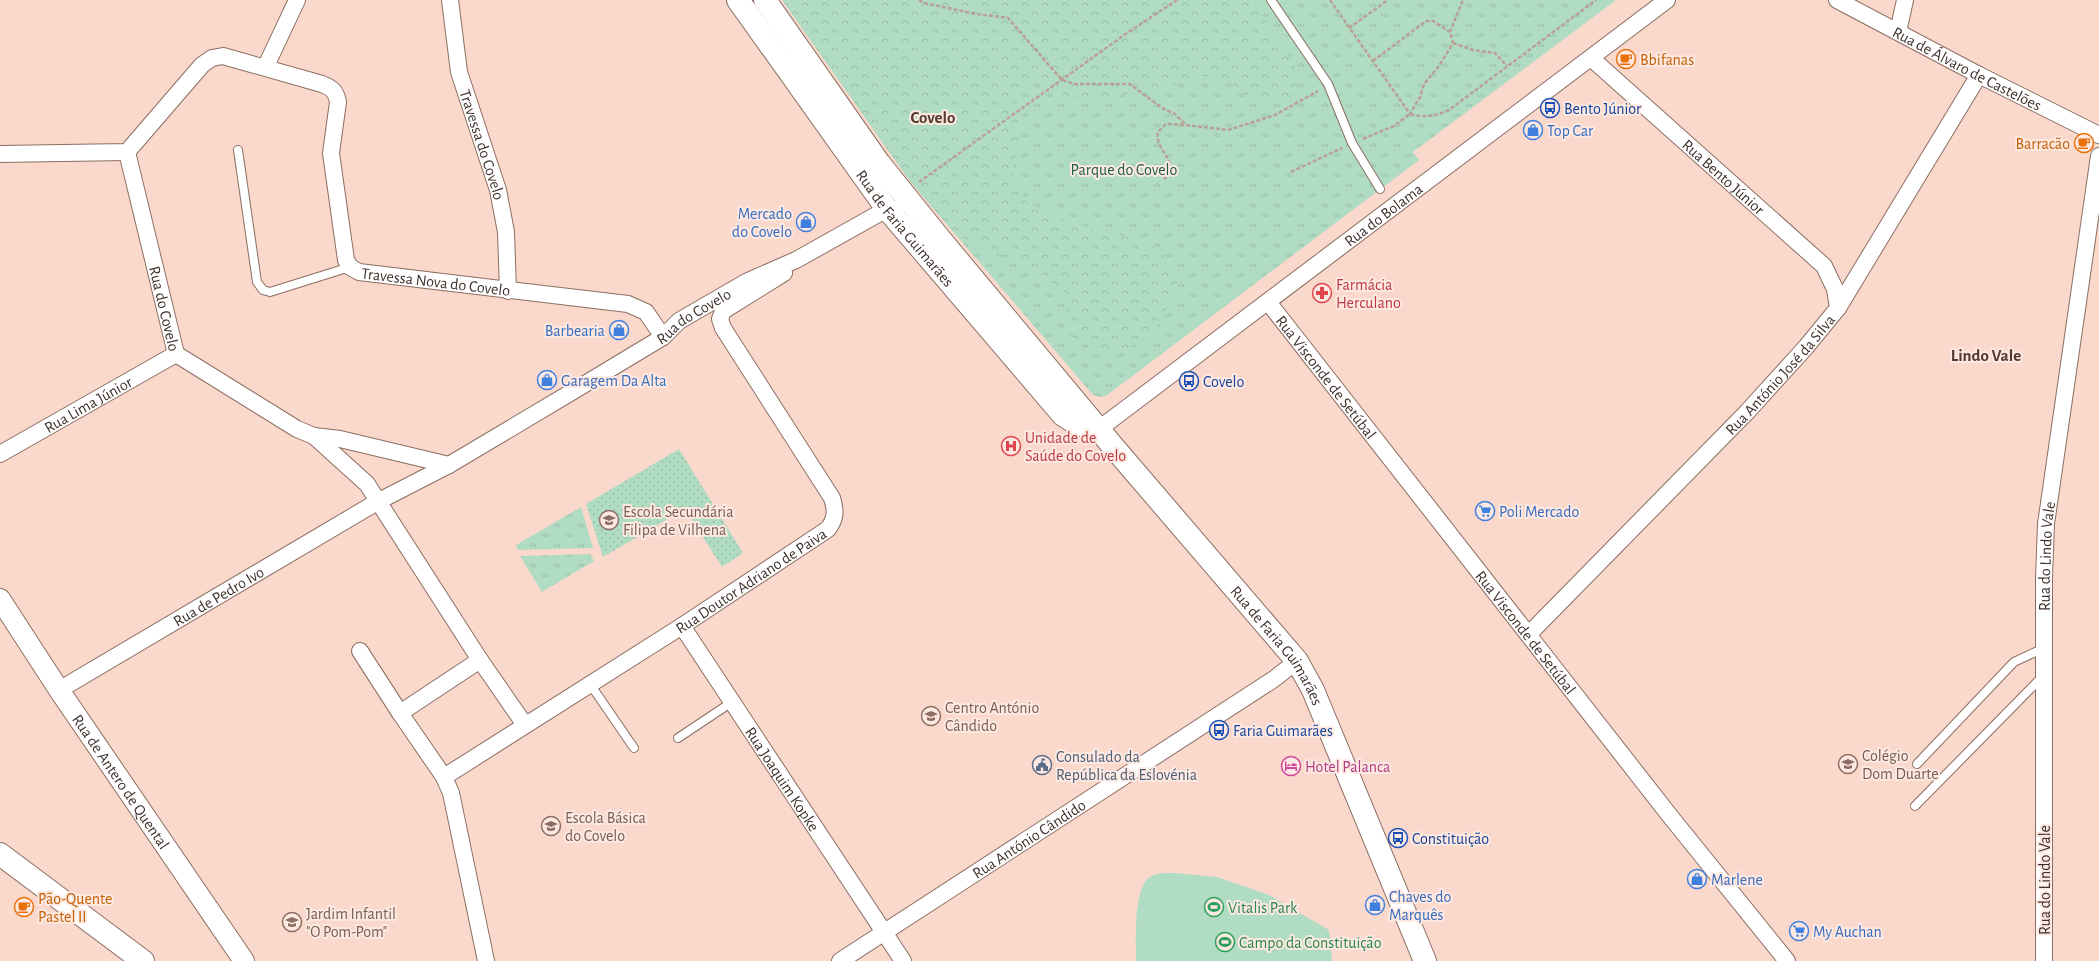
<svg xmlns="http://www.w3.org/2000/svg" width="2099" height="961" font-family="'Alegreya Sans',sans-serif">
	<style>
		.grass { fill: url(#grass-tufts) }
		.forest { fill: url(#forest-crowns) }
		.garden { fill: url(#garden-dots) }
		.pitch { fill: #afdcc3 }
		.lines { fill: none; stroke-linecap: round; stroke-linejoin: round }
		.service-casing { stroke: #8b6e62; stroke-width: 10 }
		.minor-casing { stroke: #8b6e62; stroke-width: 18 }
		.tertiary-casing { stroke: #8b6e62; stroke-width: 22 }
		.secondary-casing { stroke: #8b6e62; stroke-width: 24 }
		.path { stroke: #bba095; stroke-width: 2.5; stroke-dasharray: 4 2; stroke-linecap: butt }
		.service { stroke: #fff; stroke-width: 8 }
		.minor { stroke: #fff; stroke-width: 16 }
		.tertiary { stroke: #fff; stroke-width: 20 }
		.secondary { stroke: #fff; stroke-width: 22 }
		.labels { text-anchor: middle; stroke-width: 4; stroke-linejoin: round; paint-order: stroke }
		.food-label { font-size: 16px; fill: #c56008; stroke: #fde9e1; text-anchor: start }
		.street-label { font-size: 16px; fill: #3e312c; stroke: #fde9e1 }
		.transit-label { font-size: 16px; fill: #164399; stroke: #fde9e1; text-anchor: start }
		.shop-label { font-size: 16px; fill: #366cbe; stroke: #fde9e1; text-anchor: start }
		.park-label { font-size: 16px; fill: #1d5f41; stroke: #fde9e1 }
		.health-label { font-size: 16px; fill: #be3a42; stroke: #fde9e1; text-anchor: start }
		.education-label { font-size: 16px; fill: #785e54; stroke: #fde9e1; text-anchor: start }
		.service-label { font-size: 16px; fill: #4e5e75; stroke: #fde9e1; text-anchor: start }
		.hotel-label { font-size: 16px; fill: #b23c85; stroke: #fde9e1; text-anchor: start }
		.leisure-label { font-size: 16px; fill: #27864d; stroke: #fde9e1; text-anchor: start }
		.neighbourhood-label { font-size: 17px; font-weight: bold; fill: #543a2f; stroke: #fde9e1 }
	</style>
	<defs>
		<pattern id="grass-tufts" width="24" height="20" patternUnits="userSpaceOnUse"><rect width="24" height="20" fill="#afdcc3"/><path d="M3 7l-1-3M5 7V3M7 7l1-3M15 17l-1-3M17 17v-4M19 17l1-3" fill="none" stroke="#98bda8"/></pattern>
		<pattern id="forest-crowns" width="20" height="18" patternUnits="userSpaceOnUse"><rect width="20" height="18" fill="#afdcc3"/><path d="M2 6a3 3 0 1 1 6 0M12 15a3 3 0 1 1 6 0" fill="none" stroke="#98bda8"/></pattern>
		<pattern id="garden-dots" width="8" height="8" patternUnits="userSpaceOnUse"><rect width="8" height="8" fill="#afdcc3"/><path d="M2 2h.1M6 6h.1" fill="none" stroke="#98bda8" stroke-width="1.8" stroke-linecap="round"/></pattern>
	</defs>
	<rect width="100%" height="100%" fill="#fad8cb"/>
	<path class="grass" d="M800 0H1616L1413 152 1419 160 1106 396 1100 397 1093 395 909 180 919 175Z
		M581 507 593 548 518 550 516 545Z
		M590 554 594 561 542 592 520 556Z"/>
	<path class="forest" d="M782 0H1252L1303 79 1294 94 1274 101 1241 94 1224 78 1202 76 1153 91 1104 97 1065 96 1041 82 1024 84 1017 95 1019 147 1012 171 1026 202 1064 220 1102 232 1145 241 1166 257 1179 278C1171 299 1163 323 1146 338 1134 348 1114 351 1099 355L1074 338 1067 320 1065 293 1045 276 1009 258 957 236 909 180Z"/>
	<path class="garden" d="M679 449 743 553 722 567 685 509 603 557 586 504Z"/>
	<path class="pitch" d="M1175 873 1217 877 1269 895 1329 930 1332 961H1136C1136 942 1133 888 1150 877 1157 872 1167 873 1175 873Z"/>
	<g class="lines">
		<g class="service-casing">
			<path id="service" d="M1271 0 1328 84 1352 143 1380 189
				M238 150 257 282 263 290 270 292 350 267
				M590 684 634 748
				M678 738 732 702
				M1917 764 2014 662 2044 648
				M1915 806 2044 675"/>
		</g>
		<g class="minor-casing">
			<g id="minor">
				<path id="s1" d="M450 0 459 72 498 190 506 232 508 291"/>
				<path id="s2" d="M1837 0 1979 75 2099 135"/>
				<path d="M1898 32 1905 0"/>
				<path id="s3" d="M1591 58 1824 266 1835 289 1838 308"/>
				<path d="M266 66 297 0"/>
				<path id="s4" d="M127 152 176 354 297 429 314 436 340 439 449 465"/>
				<path id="s5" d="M0 154 127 152 202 65 212 58 223 56 322 84C332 88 336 91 338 102L331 153 346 260 350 267 359 272 628 304 646 312 663 337"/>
				<path id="s6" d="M1268 302 1670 816 1787 961"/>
				<path id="s7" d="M1099 429 1667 0"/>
				<path d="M314 436 367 484 480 660 525 725"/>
				<path id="s8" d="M0 454 176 354"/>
				<path id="s9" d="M682 626 903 961"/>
				<path id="s10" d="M1529 634 1747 412 1806 347 1838 308 1979 75"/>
				<path d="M360 651 400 713"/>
				<path id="s11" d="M480 660 400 713 444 777 682 626 828 529C836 518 836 511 832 498L723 328 720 319 723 311 784 273"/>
				<path id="s12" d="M59 690 377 502 449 465 575 390 663 337 679 321 703 307 748 281 796 260 887 209H896"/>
				<path d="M444 777 451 793 486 961"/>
				<path id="s13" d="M840 961 1274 679 1297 661"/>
				<path id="s14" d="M2044 961V578L2046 524 2099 156"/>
			</g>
		</g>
		<g class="tertiary-casing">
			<g id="tertiary">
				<path id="s15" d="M0 599 59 690 244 961"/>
			</g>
		</g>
		<g class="secondary-casing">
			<g id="secondary">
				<path id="s16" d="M738 0 887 209 1063 415 1077 424 1099 429"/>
				<path id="s17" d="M765 0 879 163 940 239 1116 450 1297 661 1313 690 1425 961"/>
				<path d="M0 854 143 961"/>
			</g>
		</g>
		<path class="path" d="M919 0 924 3 976 14 1008 18 1062 80 1074 84H1130L1162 108 1175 114 1186 125 1228 130 1275 115 1318 91
			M1330 0 1410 114 1420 97 1424 84 1439 66 1453 43 1450 32 1463 0
			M1349 28 1388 0
			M1453 43 1473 50 1495 53 1507 66
			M1373 61 1426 21H1433L1450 32
			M1363 139 1394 126 1410 114C1424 118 1436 116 1449 110L1596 0
			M1291 172 1342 148
			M1164 179 1171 172C1172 156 1155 148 1158 132L1166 124 1185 125
			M919 182 1127 33 1177 0"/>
		<use href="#service" class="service"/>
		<use href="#minor" class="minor"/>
		<use href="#tertiary" class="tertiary"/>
		<use href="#secondary" class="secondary"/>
	</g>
	<defs>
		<g id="cafe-ring" transform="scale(1)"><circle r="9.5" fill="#fde9e1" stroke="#e8710a" stroke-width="1.5"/><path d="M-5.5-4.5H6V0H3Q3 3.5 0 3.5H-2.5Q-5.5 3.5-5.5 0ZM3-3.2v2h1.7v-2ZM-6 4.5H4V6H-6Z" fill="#e8710a"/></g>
		<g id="bus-ring" transform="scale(1)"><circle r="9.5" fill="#fde9e1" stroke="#1a4fb4" stroke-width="1.5"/><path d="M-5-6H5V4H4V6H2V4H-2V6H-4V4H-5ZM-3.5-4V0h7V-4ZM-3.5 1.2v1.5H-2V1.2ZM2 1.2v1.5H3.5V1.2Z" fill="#1a4fb4"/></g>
		<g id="shop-ring" transform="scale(1)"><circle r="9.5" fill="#fde9e1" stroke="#3f7fe0" stroke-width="1.5"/><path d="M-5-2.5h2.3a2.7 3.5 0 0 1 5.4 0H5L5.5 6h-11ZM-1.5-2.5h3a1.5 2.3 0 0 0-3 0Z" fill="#3f7fe0"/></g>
		<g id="pharmacy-ring" transform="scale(1)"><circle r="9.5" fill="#fde9e1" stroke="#e0444e" stroke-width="1.5"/><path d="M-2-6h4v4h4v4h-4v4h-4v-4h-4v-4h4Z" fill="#e0444e"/></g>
		<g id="hospital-ring" transform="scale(1)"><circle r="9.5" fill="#fde9e1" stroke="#e0444e" stroke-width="1.5"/><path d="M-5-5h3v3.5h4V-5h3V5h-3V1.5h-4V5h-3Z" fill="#e0444e"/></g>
		<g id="supermarket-ring" transform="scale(1)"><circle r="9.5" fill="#fde9e1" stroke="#3f7fe0" stroke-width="1.5"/><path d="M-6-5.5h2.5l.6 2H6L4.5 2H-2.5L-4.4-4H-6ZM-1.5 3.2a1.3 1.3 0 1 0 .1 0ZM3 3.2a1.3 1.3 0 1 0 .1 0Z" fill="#3f7fe0"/></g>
		<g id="school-ring" transform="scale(1)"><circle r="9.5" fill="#fde9e1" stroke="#8d6e63" stroke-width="1.5"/><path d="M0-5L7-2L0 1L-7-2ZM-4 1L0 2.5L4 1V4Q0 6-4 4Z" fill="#8d6e63"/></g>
		<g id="civic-ring" transform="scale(1)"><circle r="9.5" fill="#fde9e1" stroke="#5c6f8a" stroke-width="1.5"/><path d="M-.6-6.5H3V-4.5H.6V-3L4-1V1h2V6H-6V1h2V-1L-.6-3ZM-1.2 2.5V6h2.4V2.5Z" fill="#5c6f8a"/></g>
		<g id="hotel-ring" transform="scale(1)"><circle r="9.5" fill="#fde9e1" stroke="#d1479c" stroke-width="1.5"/><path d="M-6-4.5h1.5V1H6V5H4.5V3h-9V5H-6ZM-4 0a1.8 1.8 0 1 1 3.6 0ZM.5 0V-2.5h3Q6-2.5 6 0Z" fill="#d1479c"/></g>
		<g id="stadium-ring" transform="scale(1)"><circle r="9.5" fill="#fde9e1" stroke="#2e9e5b" stroke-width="1.5"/><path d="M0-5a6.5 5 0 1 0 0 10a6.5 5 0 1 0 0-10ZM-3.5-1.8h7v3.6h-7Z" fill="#2e9e5b"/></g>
	</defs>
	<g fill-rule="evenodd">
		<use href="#cafe-ring" x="1626" y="59"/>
		<use href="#bus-ring" x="1550" y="108"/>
		<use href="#shop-ring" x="1533" y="130"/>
		<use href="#cafe-ring" x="2084" y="143"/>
		<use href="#shop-ring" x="806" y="222"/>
		<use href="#pharmacy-ring" x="1322" y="293"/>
		<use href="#shop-ring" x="619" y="330"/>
		<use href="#shop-ring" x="547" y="380"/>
		<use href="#bus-ring" x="1189" y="381"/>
		<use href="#hospital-ring" x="1011" y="446"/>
		<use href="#supermarket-ring" x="1485" y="511"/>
		<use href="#school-ring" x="609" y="520"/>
		<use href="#school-ring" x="931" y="716"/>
		<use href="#bus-ring" x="1219" y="730"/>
		<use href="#school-ring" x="1848" y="764"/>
		<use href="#civic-ring" x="1042" y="765"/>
		<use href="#hotel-ring" x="1291" y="766"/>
		<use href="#school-ring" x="551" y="826"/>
		<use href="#bus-ring" x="1398" y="838"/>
		<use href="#shop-ring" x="1697" y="879"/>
		<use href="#shop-ring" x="1375" y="905"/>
		<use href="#cafe-ring" x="24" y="907"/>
		<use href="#stadium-ring" x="1214" y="907"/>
		<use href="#school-ring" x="292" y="922"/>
		<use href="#supermarket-ring" x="1799" y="931"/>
		<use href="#stadium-ring" x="1225" y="942"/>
	</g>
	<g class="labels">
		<g class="food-label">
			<text x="1640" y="65">Bbifanas</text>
			<text x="2070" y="149" text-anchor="end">Barracão</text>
			<text x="38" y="904">Pão-Quente<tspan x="38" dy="18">Pastel II</tspan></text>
		</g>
		<g class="street-label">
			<text dy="6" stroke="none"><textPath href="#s2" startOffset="147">Rua de Álvaro de Castelões</textPath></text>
			<text dy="6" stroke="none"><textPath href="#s1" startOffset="149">Travessa do Covelo</textPath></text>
			<text dy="6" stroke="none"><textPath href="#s3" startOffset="178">Rua Bento Júnior</textPath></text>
			<text dy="6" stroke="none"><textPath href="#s7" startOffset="356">Rua do Bolama</textPath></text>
			<text dy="6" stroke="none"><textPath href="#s16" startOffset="283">Rua de Faria Guimarães</textPath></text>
			<text dy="6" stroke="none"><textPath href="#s5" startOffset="649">Travessa Nova do Covelo</textPath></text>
			<text dy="6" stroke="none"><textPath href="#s4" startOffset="161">Rua do Covelo</textPath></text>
			<text dy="6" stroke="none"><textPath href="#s12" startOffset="737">Rua do Covelo</textPath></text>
			<text dy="6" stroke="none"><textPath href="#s10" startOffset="361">Rua António José da Silva</textPath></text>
			<text dy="6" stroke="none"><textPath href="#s6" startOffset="95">Rua Visconde de Setúbal</textPath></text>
			<text dy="6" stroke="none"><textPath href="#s8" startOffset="101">Rua Lima Júnior</textPath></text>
			<text dy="6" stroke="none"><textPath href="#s14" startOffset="405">Rua do Lindo Vale</textPath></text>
			<text dy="6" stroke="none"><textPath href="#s11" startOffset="538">Rua Doutor Adriano de Paiva</textPath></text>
			<text dy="6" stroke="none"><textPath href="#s12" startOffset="185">Rua de Pedro Ivo</textPath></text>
			<text dy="6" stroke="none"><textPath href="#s6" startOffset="419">Rua Visconde de Setúbal</textPath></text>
			<text dy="6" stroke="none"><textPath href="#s17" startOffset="825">Rua de Faria Guimarães</textPath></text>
			<text dy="6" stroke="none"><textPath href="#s9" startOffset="183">Rua Joaquim Kopke</textPath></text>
			<text dy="6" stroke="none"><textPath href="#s15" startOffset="219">Rua de Antero de Quental</textPath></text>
			<text dy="6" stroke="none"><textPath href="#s13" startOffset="225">Rua António Cândido</textPath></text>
			<text transform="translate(2044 880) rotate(-90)" y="6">Rua do Lindo Vale</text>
		</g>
		<g class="transit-label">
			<text x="1564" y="114">Bento Júnior</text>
			<text x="1203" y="387">Covelo</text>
			<text x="1233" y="736">Faria Guimarães</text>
			<text x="1412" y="844">Constituição</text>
		</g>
		<g class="shop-label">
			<text x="1547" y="136">Top Car</text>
			<text x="792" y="219" text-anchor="end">Mercado<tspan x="792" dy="18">do Covelo</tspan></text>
			<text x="605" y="336" text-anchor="end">Barbearia</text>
			<text x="561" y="386">Garagem Da Alta</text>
			<text x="1499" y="517">Poli Mercado</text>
			<text x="1711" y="885">Marlene</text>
			<text x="1389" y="902">Chaves do<tspan x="1389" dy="18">Marquês</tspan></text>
			<text x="1813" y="937">My Auchan</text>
		</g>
		<g class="park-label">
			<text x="1124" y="175">Parque do Covelo</text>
		</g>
		<g class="health-label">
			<text x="1336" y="290">Farmácia<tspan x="1336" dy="18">Herculano</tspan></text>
			<text x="1025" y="443">Unidade de<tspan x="1025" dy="18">Saúde do Covelo</tspan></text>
		</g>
		<g class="education-label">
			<text x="623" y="517">Escola Secundária<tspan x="623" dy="18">Filipa de Vilhena</tspan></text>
			<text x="945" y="713">Centro António<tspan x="945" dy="18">Cândido</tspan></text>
			<text x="1862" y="761">Colégio<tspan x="1862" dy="18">Dom Duarte</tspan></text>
			<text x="565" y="823">Escola Básica<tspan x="565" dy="18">do Covelo</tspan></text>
			<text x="306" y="919">Jardim Infantil<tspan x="306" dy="18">"O Pom-Pom"</tspan></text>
		</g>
		<g class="service-label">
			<text x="1056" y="762">Consulado da<tspan x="1056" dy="18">República da Eslovénia</tspan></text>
		</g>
		<g class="hotel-label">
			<text x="1305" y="772">Hotel Palanca</text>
		</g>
		<g class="leisure-label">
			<text x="1228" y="913">Vitalis Park</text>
			<text x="1239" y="948">Campo da Constituição</text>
		</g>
		<g class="neighbourhood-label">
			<text x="933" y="123">Covelo</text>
			<text x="1986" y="361">Lindo Vale</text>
		</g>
	</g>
</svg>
